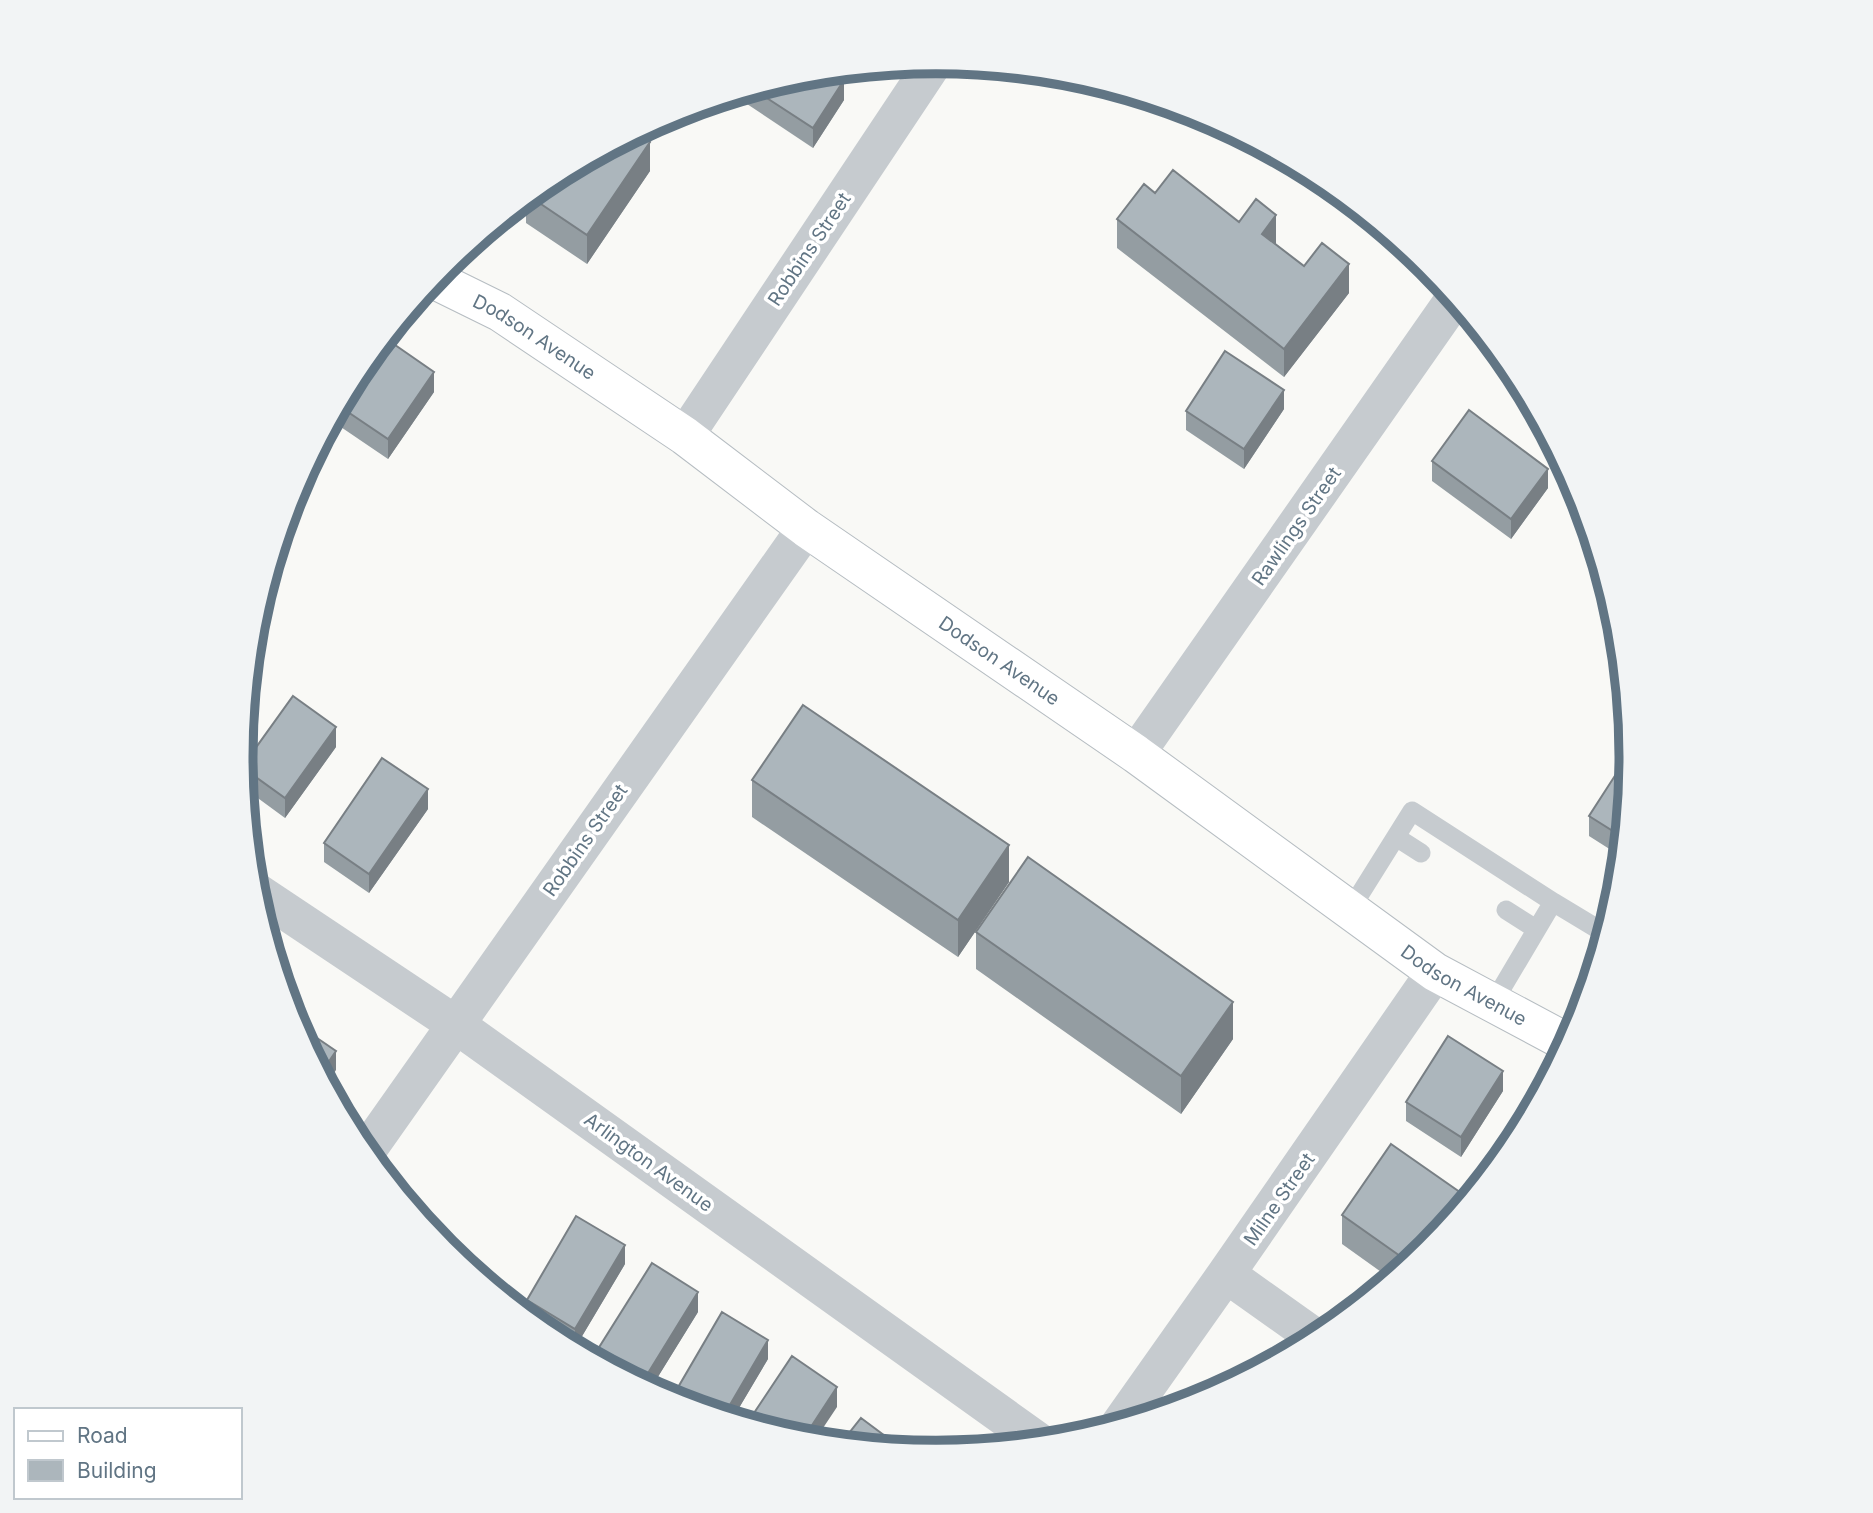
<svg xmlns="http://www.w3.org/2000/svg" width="1873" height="1513" font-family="Inter,sans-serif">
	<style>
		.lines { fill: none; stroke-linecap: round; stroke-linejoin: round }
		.secondary-casing { stroke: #b6bdc2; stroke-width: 40 }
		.lane { stroke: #c6cbcf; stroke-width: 19 }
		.street { stroke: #c6cbcf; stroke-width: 38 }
		.secondary { stroke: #fff; stroke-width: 38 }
		.wall { fill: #949da2 }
		.shaded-wall { fill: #787f84 }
		.building { fill: #acb6bc; stroke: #787f84; stroke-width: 2 }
		.labels { text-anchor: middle; stroke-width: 7; stroke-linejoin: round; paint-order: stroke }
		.street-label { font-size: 19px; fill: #617584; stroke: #fff }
		.rim { fill: none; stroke: #617584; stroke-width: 9 }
	</style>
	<rect width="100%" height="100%" fill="#f9f9f6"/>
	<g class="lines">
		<g class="secondary-casing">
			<g id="secondary">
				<path id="s1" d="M433 279 500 312 685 436 806 528 1136 754 1435 972 1568 1043"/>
			</g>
		</g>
		<path class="lane" d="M1396 837 1421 853
			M1350 910 1412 811 1553 902
			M1506 910 1536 929
			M1493 1003 1553 902 1606 934"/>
		<path class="street" d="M685 436 934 62
			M1136 754 1455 298
			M254 890 455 1024 1039 1442
			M366 1152 806 528
			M1226 1274 1316 1338
			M1120 1424 1226 1274 1435 972"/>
		<use href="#secondary" class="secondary"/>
	</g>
	<path class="wall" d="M801 75 844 100 813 148 741 100V93Z
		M650 171 587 264 526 223V198L551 178Z
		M1117 219 1239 222 1276 244 1304 266 1349 293 1284 377 1117 248Z
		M359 370 434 392 388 459 332 421Z
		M1284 409 1244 469 1186 430V411Z
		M1432 461 1548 488 1511 539 1432 481Z
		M336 747 285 818 244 788 242 767Z
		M1630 778 1622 857 1589 836V816Z
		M752 780 1009 882 958 957 752 817Z
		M428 809 369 893 324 862V843Z
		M976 932 1233 1039 1181 1114 976 969Z
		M1503 1091 1461 1157 1406 1121V1102Z
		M1464 1204 1428 1248 1391 1279 1342 1244V1215Z
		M625 1264 575 1348 547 1332 527 1315V1300Z
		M698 1312 651 1388 598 1360V1349Z
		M768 1359 733 1418 673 1400V1396Z"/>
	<path class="shaded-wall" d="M844 80V100L813 148V128Z
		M650 142V171L587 264V235Z
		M1276 215V244L1262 263V234Z
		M1349 264V293L1284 377V349Z
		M434 372V392L388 459V439Z
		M1284 390V409L1244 469V449Z
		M1548 469V488L1511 539V519Z
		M336 727V747L285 818V798Z
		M428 789V809L369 893V874Z
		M1009 845V882L958 957V920Z
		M1233 1002V1039L1181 1114V1076Z
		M336 1051V1070L327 1084 321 1073Z
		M1503 1071V1091L1461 1157V1137Z
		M1464 1195V1204L1427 1249Z
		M625 1245V1264L575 1348V1329Z
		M698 1292V1312L651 1388 645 1385V1378Z
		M768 1340V1359L733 1418 724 1415Z
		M837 1387V1407L815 1440 803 1439Z"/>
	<path class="building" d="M830 72 844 80 813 128 753 89 801 75Z
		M636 133 650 142 587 235 529 196 551 178Z
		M1173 170 1239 222 1256 199 1276 215 1262 234 1304 266 1322 243 1349 264 1284 349 1117 219 1144 184 1155 193Z
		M385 338 434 372 388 439 339 406 359 370Z
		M1225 351 1284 390 1244 449 1186 411Z
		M1469 410 1548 469 1511 519 1432 461Z
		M293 696 336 727 285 798 242 767Z
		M803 705 1009 845 958 920 752 780Z
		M382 758 428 789 369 874 324 843Z
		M1618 771 1630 778 1624 838 1589 816Z
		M1028 857 1233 1002 1181 1076 976 932Z
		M295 1023 336 1051 321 1073Z
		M1448 1036 1503 1071 1461 1137 1406 1102Z
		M1391 1144 1464 1195 1427 1249 1410 1263 1342 1215Z
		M576 1216 625 1245 575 1329 527 1300Z
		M652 1263 698 1292 645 1378 598 1349Z
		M722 1312 768 1340 724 1415 687 1404 673 1396Z
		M792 1356 837 1387 803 1439 748 1422Z
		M861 1418 901 1448 842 1442Z"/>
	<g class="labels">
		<g class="street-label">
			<text transform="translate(809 249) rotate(-56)" y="7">Robbins Street</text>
			<text dy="7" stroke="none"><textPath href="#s1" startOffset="117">Dodson Avenue</textPath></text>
			<text transform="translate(1296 526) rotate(-55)" y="7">Rawlings Street</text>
			<text dy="7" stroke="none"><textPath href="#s1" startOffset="684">Dodson Avenue</textPath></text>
			<text transform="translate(585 840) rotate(-55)" y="7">Robbins Street</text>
			<text dy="7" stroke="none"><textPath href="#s1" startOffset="1251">Dodson Avenue</textPath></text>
			<text transform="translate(649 1162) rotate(36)" y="7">Arlington Avenue</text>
			<text transform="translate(1279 1199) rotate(-55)" y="7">Milne Street</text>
		</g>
	</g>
	<path d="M0 0H1873V1513H0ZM253 757a683 683 0 1 1 1366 0a683 683 0 1 1-1366 0Z" fill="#f2f4f5" fill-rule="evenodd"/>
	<path class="rim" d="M253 757a683 683 0 1 1 1366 0a683 683 0 1 1-1366 0Z"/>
	<rect x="14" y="1408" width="228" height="91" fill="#ffffff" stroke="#c0c8ce" stroke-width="2"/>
	<rect x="28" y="1431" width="35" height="10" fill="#ffffff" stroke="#c0c8ce" stroke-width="2"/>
	<text x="77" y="1443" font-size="21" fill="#617584">Road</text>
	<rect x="28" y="1460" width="35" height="21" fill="#acb6bc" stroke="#c0c8ce" stroke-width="2"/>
	<text x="77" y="1478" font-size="21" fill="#617584">Building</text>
</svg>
